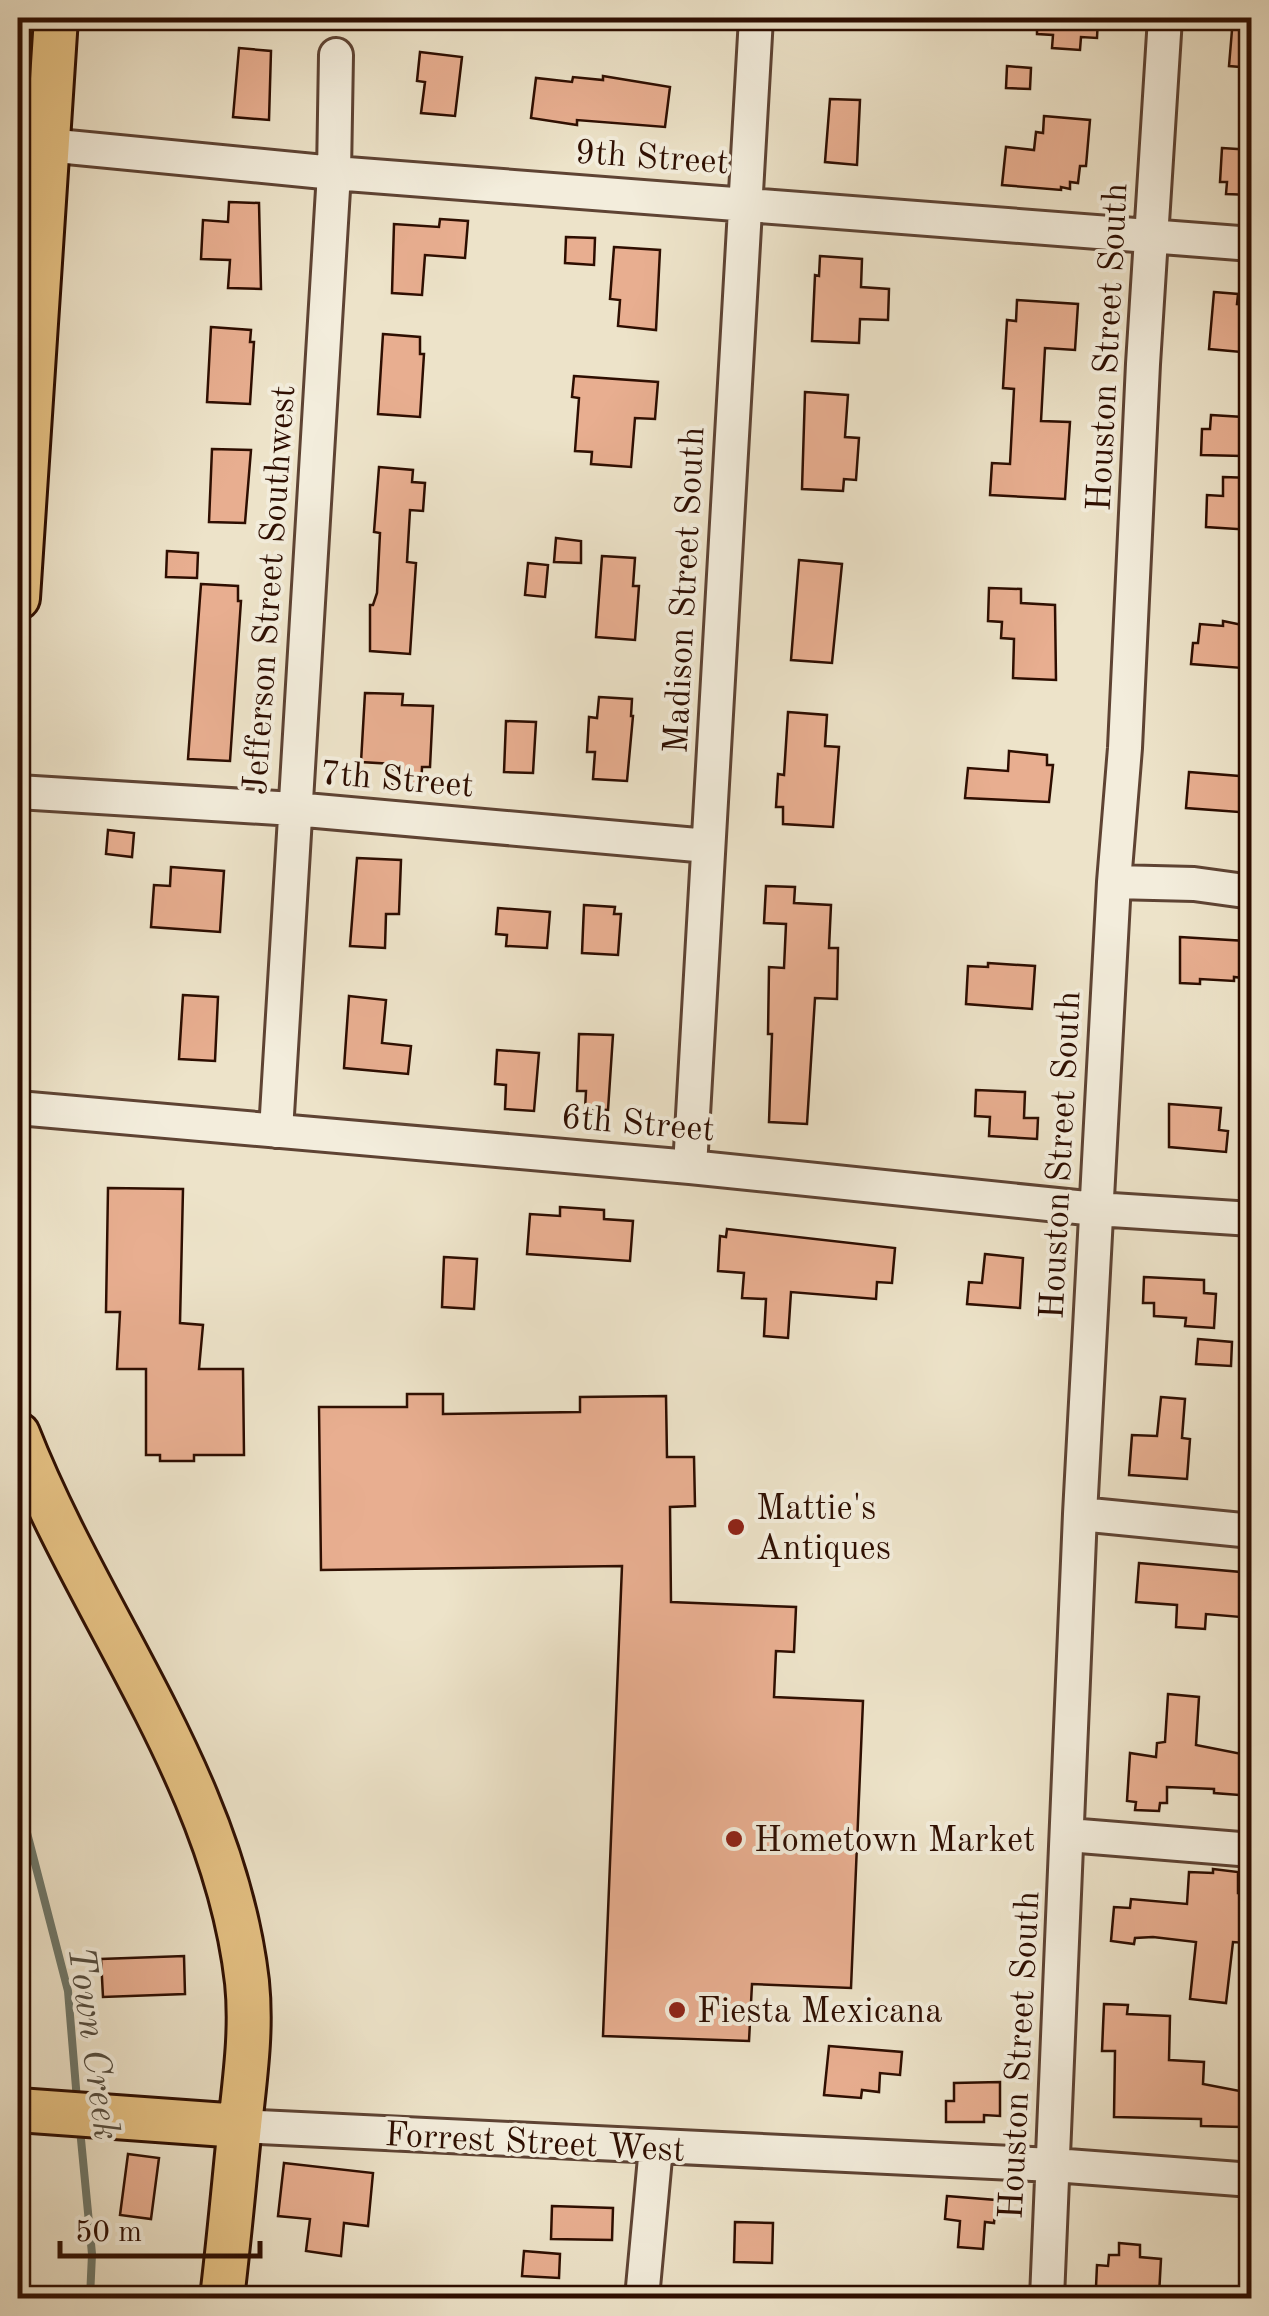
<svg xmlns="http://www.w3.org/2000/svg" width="1269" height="2316" font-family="'Old Standard TT',serif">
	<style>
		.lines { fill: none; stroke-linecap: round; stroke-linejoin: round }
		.stream { stroke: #6f786a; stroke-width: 8 }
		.building { fill: #e8ae90; stroke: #2e0e01; stroke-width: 2.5 }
		.minor-casing { stroke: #5e4333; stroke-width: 38 }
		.major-casing { stroke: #2e0e01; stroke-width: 48 }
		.minor { stroke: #f3eddc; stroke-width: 32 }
		.major { stroke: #e6c284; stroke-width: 42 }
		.poi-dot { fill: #8f2418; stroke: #f3eddc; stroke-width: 4 }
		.labels { text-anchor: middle; stroke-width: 8; stroke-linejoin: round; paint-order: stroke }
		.street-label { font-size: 35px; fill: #2e0e01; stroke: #f3eddc }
		.poi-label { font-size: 35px; fill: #2e0e01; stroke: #f3eddc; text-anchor: start }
		.water-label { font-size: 38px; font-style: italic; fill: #544c3e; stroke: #f3eddc }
	</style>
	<rect width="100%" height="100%" fill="#ede3c9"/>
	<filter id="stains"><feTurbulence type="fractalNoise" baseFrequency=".002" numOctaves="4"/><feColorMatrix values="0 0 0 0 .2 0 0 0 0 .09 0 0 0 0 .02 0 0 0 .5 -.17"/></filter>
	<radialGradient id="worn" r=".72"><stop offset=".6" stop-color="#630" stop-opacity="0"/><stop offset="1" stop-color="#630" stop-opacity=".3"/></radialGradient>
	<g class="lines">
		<path class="stream" d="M18 1798 68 1991 77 2100
			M80 2129 92 2254 90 2298"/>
	</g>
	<path class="building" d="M1037 18H1098L1097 38 1081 37 1080 50 1052 48 1053 35 1037 34Z
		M1233 18H1252V68L1229 66Z
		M239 48 271 51 269 120 233 117Z
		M420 52 462 57 455 116 421 113 425 82 417 81Z
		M1007 66 1031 68 1030 89 1006 88Z
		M603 76 670 87 665 127 577 120V125L531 118 536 78 572 82 573 77 603 80Z
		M830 99 860 100 857 165 825 162Z
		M1044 116 1090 120 1086 166H1080L1078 183 1070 182V189L1061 187V190L1002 185 1006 147 1034 150 1036 132 1043 133Z
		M1222 148 1252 150V195L1226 194 1227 182H1220Z
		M229 202 259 203 261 289 228 288 230 260 201 259 203 220 228 222Z
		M440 219 468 221 465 258 425 255 422 295 392 293 394 224 439 227Z
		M566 237 595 238 594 265 565 263Z
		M614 247 660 250 656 330 618 326 620 300 610 299Z
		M820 256 862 259 861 287 889 289 888 320 860 319 859 343 812 341 815 275 819 276Z
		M1214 292 1238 294 1237 304 1252 305V353L1209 349Z
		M1017 300 1078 304 1075 350 1045 348 1041 421 1070 422 1065 499 990 495 992 463 1010 464 1014 389 1003 388 1007 320 1016 321Z
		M211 327 251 330 250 342H254L250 404 207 402Z
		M383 334 420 337V354H424L420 417 378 414Z
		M574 376 658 382 655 419 635 418 631 467 591 464 592 452 575 451 579 398 572 397Z
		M805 392 848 395 845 437 859 438 856 480 844 479 843 491 802 489Z
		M1211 415 1243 417 1242 456 1201 455 1202 429H1210Z
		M212 449 251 450 245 523 209 522Z
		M379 467 413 470 412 482 425 483 423 511 410 510 407 562 416 563 410 654 370 651V605H373L377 593 380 533 374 532Z
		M1223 477 1252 478V530L1206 527 1207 495 1223 496Z
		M556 538 581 541V563L554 562Z
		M167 551 198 553 197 578 166 577Z
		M602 556 635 558 633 586H639L635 640 596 637Z
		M799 560 842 564 832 663 791 660Z
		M528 563 548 565 545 597 525 595Z
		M201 584 238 586V601H241L230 761 188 759Z
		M989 588 1021 589V603L1055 605 1056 680 1013 678 1014 639 1001 638 1002 622 988 621Z
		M1223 621 1252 627V663H1242V668L1191 664 1193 643H1198L1200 624 1223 626Z
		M365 693 403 694 402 705 433 706 430 767H422L421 790 392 788 393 764 361 762Z
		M599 697 632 699 631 716H633L627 781 593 779 595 752H587L589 717 597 718Z
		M788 712 827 715 825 746 839 747 833 827 783 824V807H776L778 774 784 775Z
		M506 721 536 722 533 773 504 772Z
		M1009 751 1047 755V765H1053L1049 802 965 798 968 768 1008 771Z
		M1189 772 1252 777V813L1186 808Z
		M108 830 134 833 132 857 106 854Z
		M357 858 401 860 399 914H386L385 948 350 946Z
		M171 867 224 871 220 932 151 927 154 885 170 886Z
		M766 886 795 887 794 903 831 905 829 948H838L837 999 815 998 807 1124 769 1122 772 1034H768L769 967 784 968 786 924 764 923Z
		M584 905 615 907 614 914H621L618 955 582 953Z
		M498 908 550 912 547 948 506 946 507 935 496 934Z
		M1180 937 1246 941 1243 978 1234 977V981L1200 979V984L1180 983Z
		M988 963 1035 966 1032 1009 966 1004 968 966 988 967Z
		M183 995 218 997 215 1061 179 1059Z
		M349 996 386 1000 382 1043 411 1046 408 1074 344 1068Z
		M579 1034 613 1035 608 1110 585 1109 586 1091H577Z
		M497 1050 539 1053 534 1111 505 1109 506 1085 495 1084Z
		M976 1090 1025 1092 1024 1118H1038L1037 1139 989 1136 990 1117 975 1116Z
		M1169 1104 1221 1108 1219 1130 1228 1131 1226 1152 1169 1147Z
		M108 1188 183 1189 180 1323 203 1325 199 1369H243L244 1455H194V1461H160V1455H146V1369H117L120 1312H106Z
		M560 1207 604 1210V1219L633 1221 630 1261 527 1254 530 1214 560 1216Z
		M727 1229 895 1248 892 1283 877 1282 876 1299 791 1292 788 1338 764 1336 766 1299 742 1298 744 1273 718 1271 720 1236 726 1237Z
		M985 1254 1023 1258 1020 1308 967 1304 969 1282 982 1283Z
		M444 1257 477 1259 474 1309 442 1307Z
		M1144 1277 1204 1280V1293L1216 1294 1214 1328 1185 1326 1186 1318 1154 1316V1303H1143Z
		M1198 1339 1232 1342 1231 1366 1196 1364Z
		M407 1394H443V1414L580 1412V1397L666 1396 667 1457H694L695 1506 670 1507 671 1602 796 1607 794 1652 776 1651 774 1697 863 1701 851 1988 752 1984 749 2041 603 2036 622 1566 321 1570 319 1407H407Z
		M1161 1397 1185 1399 1182 1438 1190 1439 1187 1479 1129 1475 1132 1435 1157 1436Z
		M1139 1563 1252 1573V1618L1206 1614 1205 1629 1176 1627 1177 1605 1136 1602Z
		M1168 1694 1199 1697 1196 1745 1252 1756V1796L1214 1793V1789L1167 1787V1803H1160L1159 1811 1135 1810 1136 1802 1127 1801 1130 1753 1156 1757 1157 1743 1165 1742Z
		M1213 1869 1238 1872V1893L1250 1894 1246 1943 1233 1942 1226 2003 1190 1999 1196 1942 1153 1937 1135 1938 1134 1944 1111 1941 1114 1907 1130 1908 1131 1899 1187 1904 1189 1872 1213 1873Z
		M184 1956 185 1994 103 1997 101 1959Z
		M1104 2004 1128 2005 1127 2014 1170 2016 1169 2060 1204 2062 1203 2084 1245 2092 1242 2127 1201 2126V2119L1114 2117 1115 2051H1102Z
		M829 2046 902 2052 900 2075 880 2073 879 2092 862 2090 861 2098 824 2095Z
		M1000 2082V2116L984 2115V2122H946V2101H954V2083Z
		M128 2154 159 2158 151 2219 120 2215Z
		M284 2163 373 2173 368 2226 344 2223 341 2256 306 2251 310 2219 278 2216Z
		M947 2196 996 2200 994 2223 985 2222 983 2249 958 2247 960 2221 945 2219Z
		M552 2206 613 2208 612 2240 551 2239Z
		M735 2222 773 2223 772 2263 734 2262Z
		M1119 2243 1140 2245V2257L1161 2259 1159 2295 1103 2291 1104 2288 1096 2287 1097 2265 1108 2266 1109 2255H1119Z
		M524 2251 560 2254 559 2278 522 2276Z"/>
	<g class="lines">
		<g class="minor-casing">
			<path id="minor" d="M47 145 334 173 1252 244
				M18 792 294 809 708 846
				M1114 882 1194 884 1252 892
				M18 1108 690 1167 1096 1209 1252 1219
				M276 1131 334 173 336 55
				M690 1167 756 18
				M1080 1514 1252 1531
				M1068 1835 1252 1850
				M240 2126 1054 2165 1252 2180
				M642 2298 656 2147
				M1047 2298 1080 1514 1114 882 1125 748 1143 364 1165 18"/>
		</g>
		<g class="major-casing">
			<path id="major" d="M18 598 56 18
				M18 1434C90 1618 224 1780 247 1982 252 2030 245 2078 240 2125 234 2183 229 2241 222 2298
				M18 2110 240 2126"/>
		</g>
		<use href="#minor" class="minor"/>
		<use href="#major" class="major"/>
	</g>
	<g class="poi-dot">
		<circle cx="736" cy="1527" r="10"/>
		<circle cx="734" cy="1839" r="10"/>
		<circle cx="677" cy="2010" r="10"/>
	</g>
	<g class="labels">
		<g class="street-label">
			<text transform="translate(652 156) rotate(4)" y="12">9th Street</text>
			<text transform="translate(1106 347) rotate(-87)" y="12">Houston Street South</text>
			<text transform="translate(268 590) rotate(-86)" y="12">Jefferson Street Southwest</text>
			<text transform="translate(683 590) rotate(-87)" y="12">Madison Street South</text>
			<text transform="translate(397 778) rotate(5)" y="12">7th Street</text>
			<text transform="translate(638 1122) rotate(5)" y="12">6th Street</text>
			<text transform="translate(1059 1155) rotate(-87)" y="12">Houston Street South</text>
			<text transform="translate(1018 2055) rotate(-87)" y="12">Houston Street South</text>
			<text transform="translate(535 2141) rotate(3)" y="12">Forrest Street West</text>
		</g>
		<g class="poi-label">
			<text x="756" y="1519">Mattie's<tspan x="756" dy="40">Antiques</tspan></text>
			<text x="754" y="1851">Hometown Market</text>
			<text x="697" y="2022">Fiesta Mexicana</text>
		</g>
		<g class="water-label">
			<text transform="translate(95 2043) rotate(82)" y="13">Town Creek</text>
		</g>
	</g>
	<rect width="1269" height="2316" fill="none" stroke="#ede3c9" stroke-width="60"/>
	<rect x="20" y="20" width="1229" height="2276" fill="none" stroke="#2e0e01" stroke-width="5"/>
	<rect x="30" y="30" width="1209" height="2256" fill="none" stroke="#2e0e01" stroke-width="2.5"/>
	<path d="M60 2241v15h200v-15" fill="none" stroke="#2e0e01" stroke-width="5"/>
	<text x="75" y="2241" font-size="30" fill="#2e0e01" stroke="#f3eddc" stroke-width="8" paint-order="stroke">50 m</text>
	<rect width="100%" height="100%" filter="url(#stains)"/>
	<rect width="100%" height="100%" fill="url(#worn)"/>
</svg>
